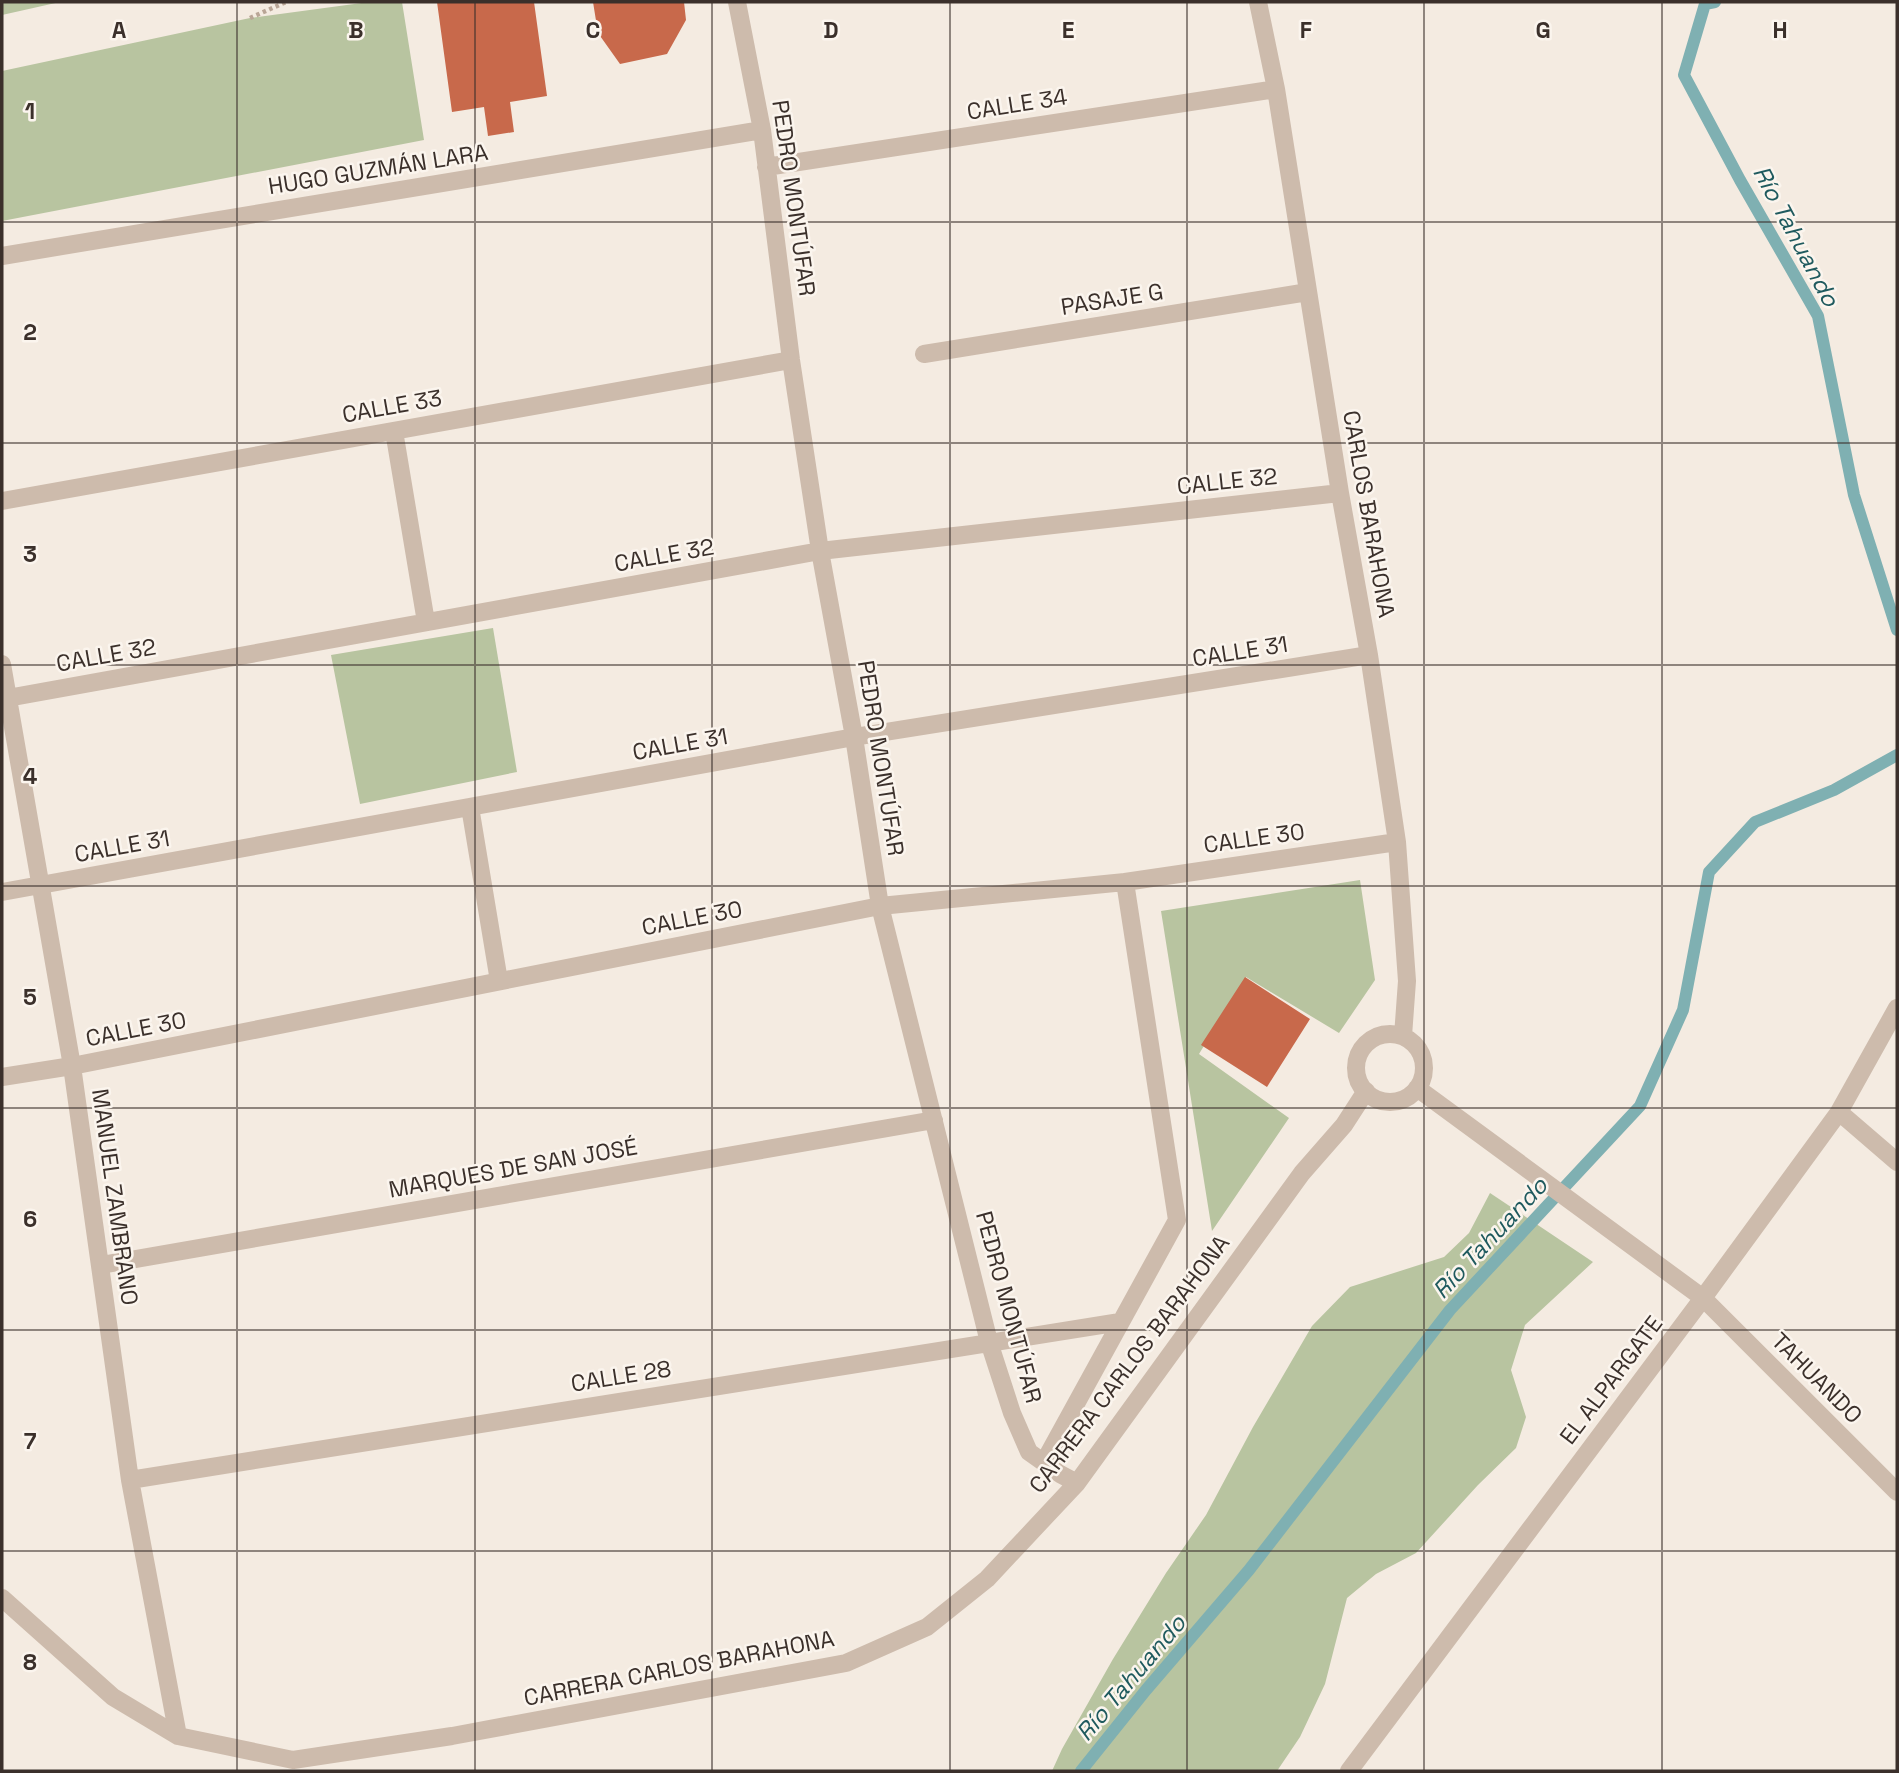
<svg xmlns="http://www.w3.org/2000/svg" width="1899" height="1773" font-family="'Space Grotesk',sans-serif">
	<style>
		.green { fill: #b8c4a0 }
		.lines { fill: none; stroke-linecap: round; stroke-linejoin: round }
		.stream { stroke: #7fb0b2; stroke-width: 12 }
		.building { fill: #c8694b }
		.path { stroke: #b9a596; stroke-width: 4.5; stroke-dasharray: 3.5 3.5; stroke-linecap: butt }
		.minor { stroke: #cdbbac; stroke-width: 18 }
		.grid { fill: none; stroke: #3b302b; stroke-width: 2; stroke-opacity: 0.55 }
		.labels { text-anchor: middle; stroke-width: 5; stroke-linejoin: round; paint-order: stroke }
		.street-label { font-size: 23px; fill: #3b302b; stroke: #fbf5ee }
		.water-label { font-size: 24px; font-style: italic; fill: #1f5a5e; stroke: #fbf5ee }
		.grid-label { font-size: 23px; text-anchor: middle; font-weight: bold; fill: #3b302b; stroke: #fbf5ee; stroke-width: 5; stroke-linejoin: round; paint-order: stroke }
	</style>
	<rect width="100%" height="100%" fill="#f4ebe1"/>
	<path class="green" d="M2 2H60L2 15Z
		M369 2H402L424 140 2 221V71L250 18Z
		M493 628 517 772 360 804 331 655Z
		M1360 880 1375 980 1339 1033 1246 977 1199 1054 1289 1118 1212 1231 1161 911Z
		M1490 1193 1593 1262 1525 1325 1511 1370 1526 1417 1516 1448 1478 1485 1416 1553 1376 1574 1347 1598 1325 1684 1300 1737 1277 1771H1052L1062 1749 1113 1659 1166 1573 1206 1515 1253 1427 1312 1326 1350 1287 1444 1257 1469 1233Z"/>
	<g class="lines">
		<path class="stream" d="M1715 2 1705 4 1684 75 1740 180 1818 316 1854 495 1897 630
			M1081 1771 1146 1690 1249 1570 1450 1310 1640 1106 1683 1010 1709 872 1755 822 1834 790 1897 755"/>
	</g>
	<path class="building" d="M437 2H534L547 96 510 102 514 132 488 136 484 107 452 112Z
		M593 2H684L686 20 667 54 620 64 598 33Z
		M1245 977 1310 1019 1267 1087 1201 1045Z"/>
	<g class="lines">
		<path class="path" d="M250 18 286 2"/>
		<path class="minor" d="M737 2 762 130 791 360 820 551 854 737 880 906 989 1342 1012 1413 1029 1452 1060 1474 1077 1483
			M1258 2 1276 89 1340 493 1369 655 1397 842 1407 981 1403 1036
			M766 167 1276 89
			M2 256 762 130
			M924 354 1308 292
			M394 431 426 622
			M2 501 791 360
			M2 664 72 1066 130 1480 178 1736
			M2 699 820 551 1340 493
			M470 807 499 981
			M2 892 854 737 1369 655
			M1356 1068a34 34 0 1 1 68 0a34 34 0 1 1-68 0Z
			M2 1077 72 1066 880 906 1125 882 1397 842
			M1417 1088 1703 1298 1897 1492
			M1839 1112 1897 1162
			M101 1265 934 1120
			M1044 1462 1177 1220 1125 882
			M130 1480 1120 1322
			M2 1598 113 1697 178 1736 293 1760 452 1736 846 1663 927 1627 987 1579 1077 1483 1302 1173 1344 1125 1366 1091
			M1349 1771 1703 1298 1839 1112 1897 1008"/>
	</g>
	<path class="grid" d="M237 2V1771M475 2V1771M712 2V1771M950 2V1771M1187 2V1771M1424 2V1771M1662 2V1771M2 222H1897M2 443H1897M2 665H1897M2 886H1897M2 1108H1897M2 1330H1897M2 1551H1897"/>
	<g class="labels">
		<g class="street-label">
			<text transform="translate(1017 104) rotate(-9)" y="8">CALLE 34</text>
			<text transform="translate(378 169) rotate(-9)" y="8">HUGO GUZMÁN LARA</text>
			<text transform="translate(794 198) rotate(82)" y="8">PEDRO MONTÚFAR</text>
			<text transform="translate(1112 299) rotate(-9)" y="8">PASAJE G</text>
			<text transform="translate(392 406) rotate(-10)" y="8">CALLE 33</text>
			<text transform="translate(1227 481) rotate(-6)" y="8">CALLE 32</text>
			<text transform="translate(1369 514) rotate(80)" y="8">CARLOS BARAHONA</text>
			<text transform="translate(664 555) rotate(-10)" y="8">CALLE 32</text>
			<text transform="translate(1240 651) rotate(-9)" y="8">CALLE 31</text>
			<text transform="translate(106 655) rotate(-10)" y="8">CALLE 32</text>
			<text transform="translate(680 744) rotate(-10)" y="8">CALLE 31</text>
			<text transform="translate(881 758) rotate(81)" y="8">PEDRO MONTÚFAR</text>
			<text transform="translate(1254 838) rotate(-8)" y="8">CALLE 30</text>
			<text transform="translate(122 846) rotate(-10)" y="8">CALLE 31</text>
			<text transform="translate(692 918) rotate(-11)" y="8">CALLE 30</text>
			<text transform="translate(136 1029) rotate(-11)" y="8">CALLE 30</text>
			<text transform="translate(513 1168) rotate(-10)" y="8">MARQUES DE SAN JOSÉ</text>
			<text transform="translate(115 1197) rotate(82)" y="8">MANUEL ZAMBRANO</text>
			<text transform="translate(1009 1307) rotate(75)" y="8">PEDRO MONTÚFAR</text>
			<text transform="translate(1129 1364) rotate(-53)" y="8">CARRERA CARLOS BARAHONA</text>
			<text transform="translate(621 1376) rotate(-9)" y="8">CALLE 28</text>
			<text transform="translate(1817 1378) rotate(45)" y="8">TAHUANDO</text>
			<text transform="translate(1611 1380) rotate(-53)" y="8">EL ALPARGATE</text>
			<text transform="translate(679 1668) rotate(-11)" y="8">CARRERA CARLOS BARAHONA</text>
		</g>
		<g class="water-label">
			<text transform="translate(1796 236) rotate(62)" y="8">Río Tahuando</text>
			<text transform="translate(1490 1238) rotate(-47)" y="8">Río Tahuando</text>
			<text transform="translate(1131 1678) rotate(-50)" y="8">Río Tahuando</text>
		</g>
	</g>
	<g class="grid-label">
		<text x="119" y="38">A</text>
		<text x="356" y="38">B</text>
		<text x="593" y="38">C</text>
		<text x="831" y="38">D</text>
		<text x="1068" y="38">E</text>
		<text x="1306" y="38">F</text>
		<text x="1543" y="38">G</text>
		<text x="1780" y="38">H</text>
		<text x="30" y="119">1</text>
		<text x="30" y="340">2</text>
		<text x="30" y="562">3</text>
		<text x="30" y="784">4</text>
		<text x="30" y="1005">5</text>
		<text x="30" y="1227">6</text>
		<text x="30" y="1449">7</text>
		<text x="30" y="1670">8</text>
	</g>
	<rect width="1899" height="1773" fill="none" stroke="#3b302b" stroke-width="7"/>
</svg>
